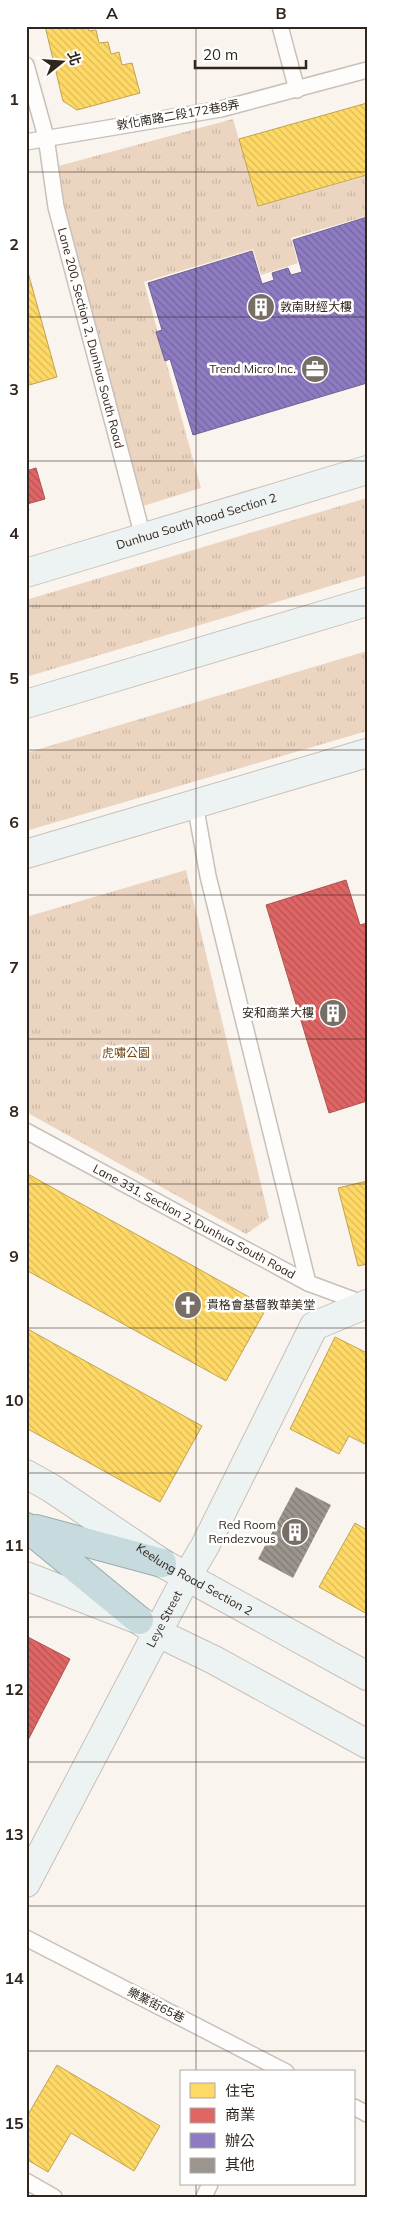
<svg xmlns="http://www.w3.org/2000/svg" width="393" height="2223" font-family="Mulish,'Noto Sans TC',sans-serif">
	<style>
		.grass { fill: url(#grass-tufts) }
		.homes { fill: url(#homes-back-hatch); stroke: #c1a350 }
		.shops { fill: url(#shops-back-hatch); stroke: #ac5350 }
		.offices { fill: url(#offices-back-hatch); stroke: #726291 }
		.building { fill: url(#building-back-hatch) }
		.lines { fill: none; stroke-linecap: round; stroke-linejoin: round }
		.lane-casing { stroke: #c8c0b9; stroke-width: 18 }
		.secondary-casing { stroke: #c8c0b9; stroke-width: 30 }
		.highway-casing { stroke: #99acac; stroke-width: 30 }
		.lane { stroke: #fefdfc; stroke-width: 15 }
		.secondary { stroke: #edf3f3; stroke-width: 28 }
		.highway { stroke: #c7dadd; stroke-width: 28 }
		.grid { fill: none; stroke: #31261d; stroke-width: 1; stroke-opacity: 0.55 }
		.labels { text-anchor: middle; stroke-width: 5; stroke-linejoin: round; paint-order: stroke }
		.street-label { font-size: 12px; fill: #31261d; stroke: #fff }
		.poi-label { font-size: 12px; fill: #31261d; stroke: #fff; text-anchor: end }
		.park-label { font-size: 12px; fill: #73430c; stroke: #fff }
		.neatline { fill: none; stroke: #31261d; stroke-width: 2 }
		.grid-label { font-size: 16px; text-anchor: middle; font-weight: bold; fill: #31261d }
	</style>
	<defs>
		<pattern id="grass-tufts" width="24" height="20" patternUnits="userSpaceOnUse" patternTransform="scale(1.25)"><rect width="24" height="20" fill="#ebd5c1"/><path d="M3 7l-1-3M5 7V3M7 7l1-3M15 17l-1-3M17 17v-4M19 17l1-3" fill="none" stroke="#cab7a5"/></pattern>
		<pattern id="homes-back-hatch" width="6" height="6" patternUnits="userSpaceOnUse" patternTransform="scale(1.25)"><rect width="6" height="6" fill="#ffd966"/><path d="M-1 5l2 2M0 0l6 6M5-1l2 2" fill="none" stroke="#dbba58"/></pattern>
		<pattern id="shops-back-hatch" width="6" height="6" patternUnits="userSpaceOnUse" patternTransform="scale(1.25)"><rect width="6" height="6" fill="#e06666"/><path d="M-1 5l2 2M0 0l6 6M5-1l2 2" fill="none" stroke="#b65453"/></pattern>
		<pattern id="offices-back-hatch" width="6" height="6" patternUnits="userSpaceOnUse" patternTransform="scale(1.25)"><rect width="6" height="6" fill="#8e7cc3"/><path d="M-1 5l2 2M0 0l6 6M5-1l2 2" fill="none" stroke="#75659e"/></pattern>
		<pattern id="building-back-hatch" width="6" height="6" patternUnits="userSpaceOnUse" patternTransform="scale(1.25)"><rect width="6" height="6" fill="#9c958e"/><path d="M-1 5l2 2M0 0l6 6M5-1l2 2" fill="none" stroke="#807973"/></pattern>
	</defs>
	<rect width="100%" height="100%" fill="#faf4ee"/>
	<path class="grass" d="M233 119 258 206 367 176V216L291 238 298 263 261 275 253 249 144 282 201 488 143 506 51 168Z
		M367 498V575L26 677V600Z
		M367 651V731L26 831V753Z
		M186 870 269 1218 246 1234 26 1112V917Z"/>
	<path class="homes" d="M45 26H88L89 31 96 30 99 43 108 42 111 54 119 52 122 65 132 63 140 93 77 110 63 101Z
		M367 103V175L258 206 239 139Z
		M26 265 57 377 26 386Z
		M26 1173 267 1307 226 1381 26 1270Z
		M367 1181V1264L358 1266 338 1188Z
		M26 1328 202 1426 160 1502 26 1428Z
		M335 1337 367 1353V1445L349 1436 339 1454 290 1429Z
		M355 1523 367 1530V1614L319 1587Z
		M57 2065 160 2126 134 2171 71 2133 48 2172 26 2159V2118Z"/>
	<path class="shops" d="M36 468 45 499 27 504 29 510 26 511V471Z
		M346 880 360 925 367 923V1101L329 1113 266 905Z
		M26 1636 70 1659 26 1744Z"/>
	<path class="offices" d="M367 217V383L193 435 170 359 165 361 156 332 162 330 148 283 252 251 262 284 274 280 272 273 288 268 291 275 302 272 293 240Z"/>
	<path class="building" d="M296 1487 331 1505 293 1578 258 1559Z"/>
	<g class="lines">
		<g class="lane-casing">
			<g id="lane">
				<path d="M280 26 297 90"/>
				<path id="s1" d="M26 65 46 137 56 207 143 537"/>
				<path d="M26 142 221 109 367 70"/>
				<path d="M195 804 208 876 308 1283"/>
				<path id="s2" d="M26 1131 308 1283 365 1304"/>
				<path d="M26 1938 286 2072"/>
				<path d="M354 2107 367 2114"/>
				<path d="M26 2181 54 2197"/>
				<path d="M204 2197 210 2184"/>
			</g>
		</g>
		<g class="secondary-casing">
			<g id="secondary">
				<path id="s3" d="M26 573 367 470"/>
				<path d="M26 704 367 602"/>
				<path d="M26 854 367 753"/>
				<path id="s4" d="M26 1474 51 1488 162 1563 367 1676"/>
				<path d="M26 1576 139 1620 158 1633 214 1660 367 1744"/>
				<path id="s5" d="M26 1883 186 1578 205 1546 314 1326 367 1304"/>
			</g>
		</g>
		<g class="highway-casing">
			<path id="highway" d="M26 1527 139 1620
				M36 1529 162 1563"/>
		</g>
		<use href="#lane" class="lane"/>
		<use href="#secondary" class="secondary"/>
		<use href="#highway" class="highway"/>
	</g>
	<path class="grid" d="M196 26V2072M26 172H367M26 317H367M26 461H367M26 606H367M26 750H367M26 895H367M26 1039H367M26 1184H367M26 1328H367M26 1473H367M26 1617H367M26 1762H367M26 1906H367M26 2051H367M196 2184V2197"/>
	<defs>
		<g id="building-disc" transform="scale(1.4375)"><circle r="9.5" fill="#776e66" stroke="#fff"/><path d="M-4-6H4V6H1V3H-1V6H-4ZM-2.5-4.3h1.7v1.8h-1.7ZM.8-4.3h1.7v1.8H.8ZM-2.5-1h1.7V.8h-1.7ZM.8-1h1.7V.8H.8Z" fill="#fff"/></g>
		<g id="office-disc" transform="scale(1.4375)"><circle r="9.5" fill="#776e66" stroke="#fff"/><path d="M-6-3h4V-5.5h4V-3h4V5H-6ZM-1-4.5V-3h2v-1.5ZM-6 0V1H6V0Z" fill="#fff"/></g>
		<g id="church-disc" transform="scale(1.4375)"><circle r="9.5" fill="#776e66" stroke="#fff"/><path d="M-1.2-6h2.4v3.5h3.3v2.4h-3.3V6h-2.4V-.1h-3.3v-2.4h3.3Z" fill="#fff"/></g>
	</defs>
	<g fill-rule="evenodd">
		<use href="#building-disc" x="261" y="307"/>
		<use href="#office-disc" x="315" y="369"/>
		<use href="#building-disc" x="333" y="1013"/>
		<use href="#church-disc" x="188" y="1305"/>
		<use href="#building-disc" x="295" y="1532"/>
	</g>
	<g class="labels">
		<g class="street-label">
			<text transform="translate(178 115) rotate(-10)" y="4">敦化南路二段172巷8弄</text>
			<text dy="4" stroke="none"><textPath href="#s1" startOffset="281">Lane 200, Section 2, Dunhua South Road</textPath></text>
			<text dy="4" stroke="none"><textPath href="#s3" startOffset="178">Dunhua South Road Section 2</textPath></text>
			<text dy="4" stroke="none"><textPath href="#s2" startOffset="191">Lane 331, Section 2, Dunhua South Road</textPath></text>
			<text dy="4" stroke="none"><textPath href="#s4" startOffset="199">Keelung Road Section 2</textPath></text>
			<text dy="4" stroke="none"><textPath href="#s5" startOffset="298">Leye Street</textPath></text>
			<text transform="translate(156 2005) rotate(27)" y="4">樂業街65巷</text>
		</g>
		<g class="poi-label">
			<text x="280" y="311" text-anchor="start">敦南財經大樓</text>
			<text x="296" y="373">Trend Micro Inc.</text>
			<text x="314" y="1017">安和商業大樓</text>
			<text x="207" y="1309" text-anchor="start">貴格會基督教華美堂</text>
			<text x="276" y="1529">Red Room<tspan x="276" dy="14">Rendezvous</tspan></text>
		</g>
		<g class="park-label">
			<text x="126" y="1057">虎嘯公園</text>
		</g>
	</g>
	<rect width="393" height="2223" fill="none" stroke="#ffffff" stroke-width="55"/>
	<rect x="180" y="2070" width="175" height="115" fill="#ffffff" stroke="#ada8a5"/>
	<rect x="190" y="2083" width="25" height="15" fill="#ffd966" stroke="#ada8a5"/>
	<text x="225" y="2096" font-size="15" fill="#31261d">住宅</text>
	<rect x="190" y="2108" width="25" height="15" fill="#e06666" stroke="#ada8a5"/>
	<text x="225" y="2120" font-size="15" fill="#31261d">商業</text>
	<rect x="190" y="2133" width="25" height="15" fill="#8e7cc3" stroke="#ada8a5"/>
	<text x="225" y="2146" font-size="15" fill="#31261d">辦公</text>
	<rect x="190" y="2158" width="25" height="15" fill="#9c958e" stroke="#ada8a5"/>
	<text x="225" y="2170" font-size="15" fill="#31261d">其他</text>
	<g transform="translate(62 62) rotate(73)" stroke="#ffffff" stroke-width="4" paint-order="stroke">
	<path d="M0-4L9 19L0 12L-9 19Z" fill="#31261d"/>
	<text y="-8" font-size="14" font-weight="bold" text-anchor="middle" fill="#31261d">北</text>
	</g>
	<path d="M195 60v8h111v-8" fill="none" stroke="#31261d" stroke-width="2.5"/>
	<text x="203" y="60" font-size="15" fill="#31261d" stroke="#ffffff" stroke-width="4" paint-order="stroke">20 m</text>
	<rect x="28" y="28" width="338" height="2168" class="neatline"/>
	<g class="grid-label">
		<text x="112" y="19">A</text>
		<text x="281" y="19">B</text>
		<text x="14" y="105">1</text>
		<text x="14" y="250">2</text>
		<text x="14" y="395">3</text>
		<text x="14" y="539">4</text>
		<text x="14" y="684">5</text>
		<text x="14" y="828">6</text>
		<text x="14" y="973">7</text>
		<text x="14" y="1117">8</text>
		<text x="14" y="1262">9</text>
		<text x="14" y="1406">10</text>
		<text x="14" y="1551">11</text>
		<text x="14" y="1695">12</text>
		<text x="14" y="1840">13</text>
		<text x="14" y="1984">14</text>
		<text x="14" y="2129">15</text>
	</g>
</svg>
